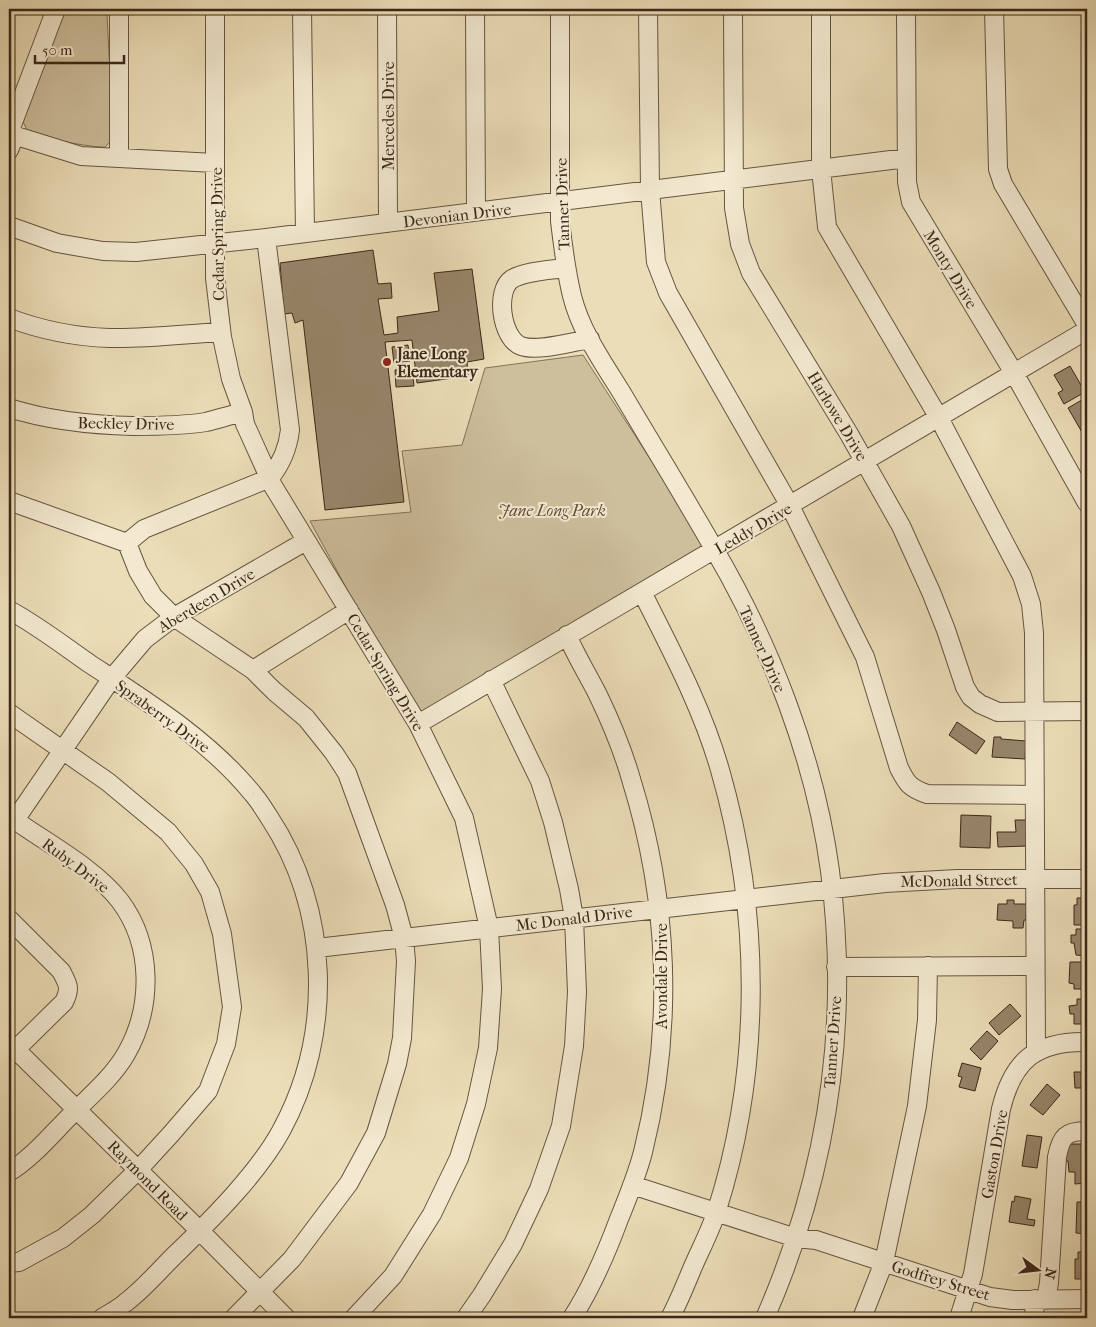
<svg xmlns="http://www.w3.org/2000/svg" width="1096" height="1327" font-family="'IM FELL French Canon',serif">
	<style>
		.green { fill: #cdbe9c; stroke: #84725a }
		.building { fill: #97866b; stroke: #3b2718 }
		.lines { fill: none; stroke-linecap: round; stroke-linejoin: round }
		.minor-casing { stroke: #675440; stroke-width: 20 }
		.minor { stroke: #f2e9d0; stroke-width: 18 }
		.poi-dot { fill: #8f2418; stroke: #f2e9d0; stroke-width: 2 }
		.labels { text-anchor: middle; stroke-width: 4; stroke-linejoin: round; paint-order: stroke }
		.street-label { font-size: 16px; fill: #3b2718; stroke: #f2e9d0 }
		.poi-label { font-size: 16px; font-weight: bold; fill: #3b2718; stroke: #f2e9d0; text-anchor: start }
		.park-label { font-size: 16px; font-style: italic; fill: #604d39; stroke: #f2e9d0 }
	</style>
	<rect width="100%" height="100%" fill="#ebddb7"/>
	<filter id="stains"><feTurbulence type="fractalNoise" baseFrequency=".004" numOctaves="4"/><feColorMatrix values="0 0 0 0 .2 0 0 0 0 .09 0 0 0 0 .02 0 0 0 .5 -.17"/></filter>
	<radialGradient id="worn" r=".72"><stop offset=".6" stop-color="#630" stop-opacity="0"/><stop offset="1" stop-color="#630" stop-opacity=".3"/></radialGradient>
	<path class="green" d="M61 9H111L107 14 112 115 111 141 105 147C95 148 38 138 30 132 25 129 24 123 22 118Z
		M583 355 700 536 704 546 429 710 422 711 416 706 355 604 310 521 411 512 402 451 462 445 485 368Z"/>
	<path class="building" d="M373 250 378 284 391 283 392 298 378 299 384 335 398 333 397 317 439 311 434 273 472 269 484 359 467 362 468 376 417 383 412 340 385 342 404 502 325 510 303 320 295 323 292 313 284 314 280 263Z
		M408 345 410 361 394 363 392 347Z
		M1070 366 1085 392 1064 404 1058 393 1063 390 1054 375Z
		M412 368 414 386 396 387 395 370Z
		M1087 397V432L1083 434 1068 408Z
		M957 722 985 741 976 754 949 735Z
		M994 737H1001V739L1026 741 1025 759 992 757Z
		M961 815 991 816 990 848 960 847Z
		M1015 820H1026L1027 846 998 847 997 832H1016Z
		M1077 898H1087V925H1074V905H1077Z
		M1007 900H1014V904H1027L1026 920H1024L1023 928H1013V921L997 920 998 904H1007Z
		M1076 929H1087V956L1076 955 1074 943H1071V935H1076Z
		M1070 962H1087V989H1074V984L1069 983Z
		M1077 999H1087V1024H1074V1014H1070L1069 1006 1077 1005Z
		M1010 1004 1021 1016 999 1035 989 1023Z
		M987 1031 998 1041 981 1060 970 1049Z
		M962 1063 981 1068 975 1091 959 1087 962 1077 958 1076Z
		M1074 1072H1087V1088H1075Z
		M1047 1084 1060 1095 1043 1115 1030 1105Z
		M1027 1135 1042 1137 1037 1168 1022 1166Z
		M1062 1144H1087V1183L1075 1184V1172H1069L1068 1161H1062Z
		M1015 1196 1031 1199 1027 1219 1035 1220 1034 1226 1009 1222 1012 1201 1014 1202Z
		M1077 1202H1087V1234L1076 1233Z
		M1078 1252H1087V1279H1075V1259H1078Z"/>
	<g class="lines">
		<g class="minor-casing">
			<path id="minor" d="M119 9V158
				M215 9V278L222 337 231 379 243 412 245 424 273 486 418 724 464 818 489 928 492 989 488 1048 476 1104 459 1158 432 1214 393 1276 354 1318
				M302 9 305 233
				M387 9 388 223
				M475 9 476 212
				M560 9V221C563 247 566 271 572 296 581 332 604 364 623 395 653 446 684 496 713 547 770 644 815 758 830 871 850 1025 827 1176 765 1318
				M648 9 650 190 656 262 668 293 790 506 865 657 899 768C907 784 910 788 927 794L1034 795
				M733 9 734 208 740 244 751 273 849 434 901 526 931 592 946 630 965 687 971 697 980 704 998 712 1087 711
				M821 9V169L827 227 939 418 1022 576 1031 604 1034 633 1036 1052
				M906 9 907 182 911 202 1014 373 1087 503
				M994 9 998 169 1003 184 1087 325
				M9 133 56 9
				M10 134 81 156 215 163
				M9 150 15 135
				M9 226 57 243 103 251 136 252 266 238 907 158
				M565 268C551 270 525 271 512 279 495 290 501 338 521 346 537 352 572 342 590 339
				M9 318C41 330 76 337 110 338 146 339 185 334 221 332
				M9 408C50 421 90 425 133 426 157 426 182 426 206 422 218 419 231 415 243 412
				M9 501 127 543 138 571 153 596 174 617 253 670 274 691 306 718 334 753 347 773 395 905 404 938 406 961 402 1038 397 1064 376 1133 349 1183 292 1259 234 1318
				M127 543 144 529 270 478C281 464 288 448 290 430L266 238
				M642 592C671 650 702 707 720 770 761 912 762 1068 717 1210 711 1230 700 1250 692 1269 685 1286 678 1303 670 1318
				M9 610C37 625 64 646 90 664 148 702 209 740 253 794 259 801 264 809 269 817 330 909 334 1034 281 1131 258 1173 213 1218 179 1251 161 1268 145 1288 125 1303 118 1309 110 1313 102 1318
				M567 635C576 656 588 675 598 695 611 722 623 751 631 779 669 901 674 1028 643 1152 637 1175 628 1197 619 1219 606 1254 592 1287 572 1318
				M253 670 349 610
				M9 713 108 782 168 832 194 864 210 892 222 934 232 1007 226 1044 208 1091 171 1134 138 1170 92 1215 63 1238 19 1262 9 1263
				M418 724 1087 330
				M9 816C43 841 94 867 120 901 153 945 153 1007 126 1054 112 1078 89 1097 70 1116 51 1135 32 1158 9 1172
				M15 820 112 678 145 639 174 617 306 541
				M9 919 61 971C68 984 71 988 64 1002L9 1056
				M317 948 885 883 957 879H1087
				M836 967 1035 966
				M9 1043 200 1231 286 1318
				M632 1185 796 1238 816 1240 990 1297 1013 1300 1087 1299
				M1046 1299 1049 1283 1057 1157C1061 1136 1066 1131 1087 1131
				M466 1318 482 1295 513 1244 539 1189 561 1126 574 1046 577 992 574 918 569 889 553 822 540 781 491 680
				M862 1318 884 1262 917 1106 927 1020 928 966
				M959 1318 973 1274 1001 1109C1013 1060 1036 1041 1087 1042
				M1034 1318 1035 1299"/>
		</g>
		<use href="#minor" class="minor"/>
	</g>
	<circle class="poi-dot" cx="387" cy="362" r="5"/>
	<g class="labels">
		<g class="street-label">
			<text transform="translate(388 116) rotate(-90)" y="6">Mercedes Drive</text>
			<text transform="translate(562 204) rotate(-92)" y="6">Tanner Drive</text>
			<text transform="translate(457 215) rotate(-7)" y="6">Devonian Drive</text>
			<text transform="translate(217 234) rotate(-91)" y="6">Cedar Spring Drive</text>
			<text transform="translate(951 269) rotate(59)" y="6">Monty Drive</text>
			<text transform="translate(838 416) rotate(59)" y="6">Harlowe Drive</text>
			<text transform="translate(126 423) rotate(1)" y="6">Beckley Drive</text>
			<text transform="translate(753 528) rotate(-30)" y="6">Leddy Drive</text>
			<text transform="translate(206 600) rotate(-31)" y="6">Aberdeen Drive</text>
			<text transform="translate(763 649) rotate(66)" y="6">Tanner Drive</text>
			<text transform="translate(386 672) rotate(59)" y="6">Cedar Spring Drive</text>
			<text transform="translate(163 716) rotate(36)" y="6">Spraberry Drive</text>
			<text transform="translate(76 865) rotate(37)" y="6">Ruby Drive</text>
			<text transform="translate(959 880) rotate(-1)" y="6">McDonald Street</text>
			<text transform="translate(574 918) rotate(-7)" y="6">Mc Donald Drive</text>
			<text transform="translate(661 976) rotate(-90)" y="6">Avondale Drive</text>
			<text transform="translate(832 1042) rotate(-86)" y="6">Tanner Drive</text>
			<text transform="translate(994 1154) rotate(-80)" y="6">Gaston Drive</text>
			<text transform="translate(148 1180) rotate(45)" y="6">Raymond Road</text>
			<text transform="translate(941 1280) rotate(17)" y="6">Godfrey Street</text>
		</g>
		<g class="poi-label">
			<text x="397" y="359">Jane Long<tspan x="397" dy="18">Elementary</tspan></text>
		</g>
		<g class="park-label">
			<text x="552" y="516">Jane Long Park</text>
		</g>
	</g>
	<rect width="1096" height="1327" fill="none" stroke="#ebddb7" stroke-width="30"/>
	<rect x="10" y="10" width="1076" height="1307" fill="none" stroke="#3b2718" stroke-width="2.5"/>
	<rect x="15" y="15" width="1066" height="1297" fill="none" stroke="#3b2718"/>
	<g transform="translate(1038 1270) rotate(105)" stroke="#f2e9d0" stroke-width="4" paint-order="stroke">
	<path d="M0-4L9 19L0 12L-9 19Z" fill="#3b2718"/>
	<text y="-8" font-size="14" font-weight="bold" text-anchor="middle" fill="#3b2718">N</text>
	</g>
	<path d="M35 55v8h89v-8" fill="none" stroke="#3b2718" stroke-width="2.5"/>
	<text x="42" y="55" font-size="15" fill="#3b2718" stroke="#f2e9d0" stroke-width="4" paint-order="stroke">50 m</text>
	<rect width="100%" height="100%" filter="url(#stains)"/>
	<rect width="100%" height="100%" fill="url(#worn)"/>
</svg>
